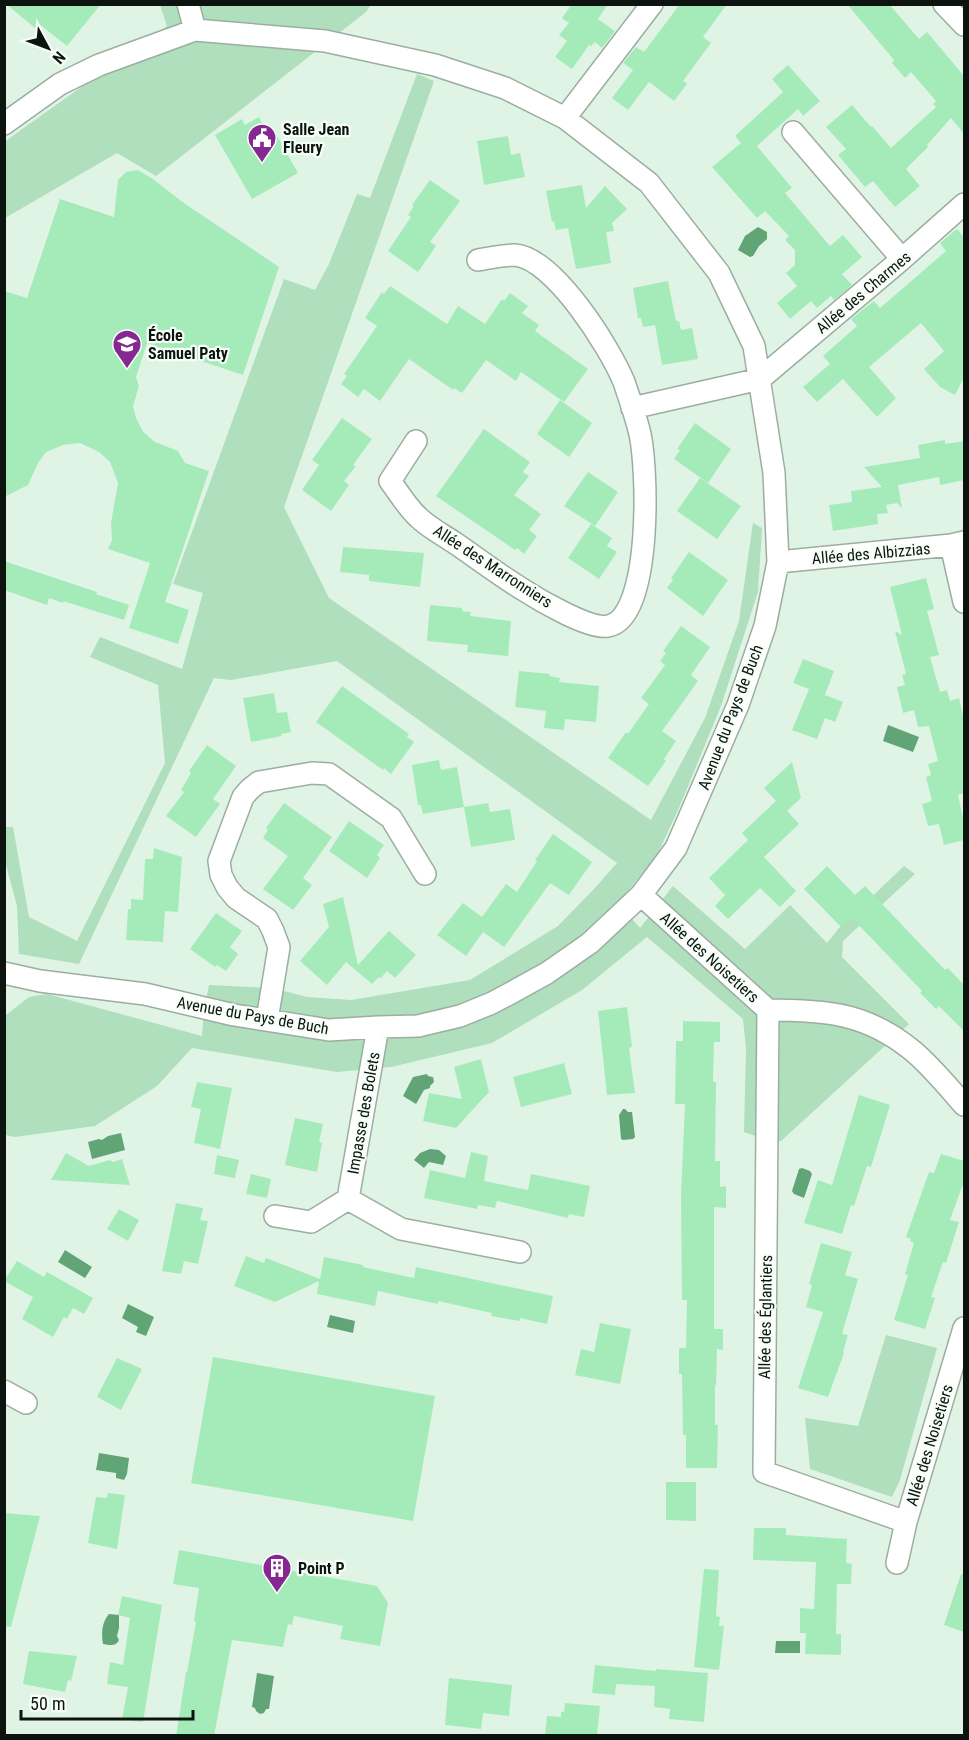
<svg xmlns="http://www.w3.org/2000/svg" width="969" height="1740" font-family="'Roboto Condensed',sans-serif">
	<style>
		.green { fill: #afdfbc }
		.water { fill: #61a577 }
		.building { fill: #a5ebba }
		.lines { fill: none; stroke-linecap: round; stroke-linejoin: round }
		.street-casing { stroke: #9baea0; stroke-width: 24 }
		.street { stroke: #fff; stroke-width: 21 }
		.labels { text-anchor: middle; stroke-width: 4.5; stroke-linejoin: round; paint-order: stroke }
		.poi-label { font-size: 16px; font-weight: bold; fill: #0d140f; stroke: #f6fef8; text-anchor: start }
		.street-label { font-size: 16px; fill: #0d140f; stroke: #f6fef8 }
	</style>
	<rect width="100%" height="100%" fill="#e0f4e5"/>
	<path class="green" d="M160 5H371L366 12 156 176 117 153 5 218 4 142 167 26Z
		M417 74 434 81 284 507 329 598 651 820 705 718 739 621 753 523 762 528 758 592 721 706 679 808 657 855 618 903 640 928 673 886 745 949 790 905 827 943 839 928 904 866 915 874 843 941 842 957 909 1024 781 1141 767 1140 744 1132 746 1048 743 1019 647 937 582 990 492 1043 391 1067 337 1072 192 1048 157 1086 95 1126 15 1137 5 1135V1019L6 1015 29 997 47 994 202 1036 204 1009 209 985 272 988 307 997 351 1000 470 980 558 926 595 888 617 863 337 661 231 680 214 678 79 964 19 954 17 906 5 861V827H13L29 917 77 941 165 763 158 685 90 657 100 637 182 669 203 593 173 584 284 279 315 290 329 264 357 194 370 198Z
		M886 1335 937 1348 900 1480 892 1497 810 1469 805 1418 858 1426Z"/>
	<path class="water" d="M758 227 767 232V239L759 246 753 256 750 257 738 250 745 236Z
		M888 725 919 737 913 752 883 741Z
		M427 1074 428 1076 433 1077 434 1082 430 1086V1088L424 1090 416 1104 403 1096 413 1077Z
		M623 1109H625L628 1112H632L635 1137 633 1139 623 1140 621 1139 619 1115Z
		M121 1133 125 1150 92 1159 88 1142 99 1139 102 1140 108 1136Z
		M430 1149 439 1150 446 1156 443 1165 429 1162 424 1168 414 1160 420 1153Z
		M802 1168 810 1171 812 1174 804 1198 794 1194 792 1191 799 1169Z
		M65 1250 92 1267 85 1278 58 1262Z
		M128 1304 154 1317 146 1336 136 1332 138 1327 122 1318Z
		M330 1315 355 1321 353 1333 327 1327Z
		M99 1453 129 1458 127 1474 124 1480 116 1478V1473L96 1470Z
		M109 1614 119 1615V1628L117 1636 119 1640C116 1647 109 1645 103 1644 101 1633 102 1622 109 1614Z
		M776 1641H800V1653H775Z
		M257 1673 274 1676 269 1709H266L264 1713 260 1714 256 1711 255 1708 252 1707Z"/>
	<path class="building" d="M6 4H101L67 46 39 24 35 28Z
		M572 4H608L598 19 615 31 602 48 595 42 591 46 589 45 572 69 555 57 567 41 559 35 569 23 562 18Z
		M680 4H727L703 37 711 43 683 81 687 84 674 101 649 82 628 110 612 98 633 70 623 63 636 47 644 52Z
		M847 4H889L919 39 927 32 964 76V134L951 118 927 145 928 147 906 169 920 186 895 207 873 181 865 187 838 155 846 149 826 127 852 105 871 127 872 126 891 148 936 107 933 104 936 101 911 72 905 78 892 63 894 60Z
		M788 65 820 101 803 116 798 109 757 146 792 188 785 193 830 246 843 235 862 257 842 274 852 285 834 300 831 296 817 308 811 301 790 319 777 303 797 286 786 273 795 265V250L785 240 789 236 765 211 757 218 712 167 741 143 735 136 783 92 772 79Z
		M259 117 266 131 272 127 298 173 252 199 215 135 242 119 245 125Z
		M508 136 511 155 520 153 525 177 484 185 477 141Z
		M138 170 153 179 181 201 279 267 243 375 147 343 136 377 139 386 133 406 136 418 143 432 155 442 178 451 185 463 209 471 165 602 189 610 178 644 129 628 150 563 108 549 112 540 111 523 118 483 110 462 99 452 80 443 63 445 46 452 38 463 28 485 4 497V291L27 298 60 199 114 217 118 180 126 172Z
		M430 180 460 201 430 242 436 246 418 272 388 251 411 217 408 215 414 206 412 205Z
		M582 185 586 208 605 186 627 209 612 223 614 231 606 232 611 263 576 269 568 228 556 230 554 221 552 222 546 191Z
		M957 229 963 236 964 235V377L955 395 940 387 924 369 944 351 921 323 869 367 896 398 877 417 843 379 817 402 803 387 830 364 823 356 857 326 851 319 874 301 880 308 946 251 940 243Z
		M668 281 676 321H679L681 330 692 328 698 359 662 365 655 325 643 327 641 318H638L633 288Z
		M390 286 447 324 458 306 485 324 502 299 504 301 510 293 528 306 522 313 539 325 535 331 588 369 564 402 521 372 516 381 486 360 462 393 454 388 453 390 409 359 380 401 364 389 358 397 341 384 347 376 344 374 377 326 365 318 382 292 384 294Z
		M560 400 592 423 569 457 537 434Z
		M342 418 372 439 353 465 356 466 344 481 349 485 331 511 302 490 319 465 312 460Z
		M695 423 731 449 708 483 674 459 680 450 677 449Z
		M484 429 530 462 523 472 529 476 514 495 541 514 529 530 537 536 524 554 517 548 515 550 436 496Z
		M945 440V444L964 441V480L940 485 939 477 898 485 902 508 897 503 886 505 888 513 877 514 878 524 833 531 829 505 852 502 851 491 882 487 864 467 920 458 918 445Z
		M588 472 618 492 595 526 564 506Z
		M700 478 741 506 717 539 677 511Z
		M591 524 612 538 607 546 617 552 599 579 568 558Z
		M343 547 424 553 420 587 369 581V575L340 572Z
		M689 552 728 580 703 616 667 588 673 580 671 578Z
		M4 561 97 592 96 594 129 605 124 620 63 601V603L49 598 47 605 4 590Z
		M926 578 934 609 927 611 939 655 930 657 940 692 947 690 950 701 959 698 964 720V793L958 795 964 823V840L944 845 939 824 928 826 922 804 932 801 926 777 931 775 928 764 938 761 929 726 918 727 914 710 903 713 897 687 905 685 902 675 906 674 895 631 902 635 890 587Z
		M430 605 462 608V611L471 612 470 616 511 621 508 656 467 652 468 645 427 641Z
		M681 626 710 647 691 675 698 681 662 731 676 741 664 759 666 761 648 786 608 758 626 732 628 734 649 704 641 698 665 665 660 661 666 653 663 651Z
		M803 659 834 671 825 695 843 702 835 722 825 718 817 739 792 730 809 689 793 683Z
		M519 671 550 674 549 676 560 678 559 682 599 686 596 722 565 719 564 730 544 728 546 711 515 707Z
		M342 686 409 734 407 737 414 742 391 774 384 768 383 770 316 722Z
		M274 693 277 713 287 712 291 732 281 734 282 736 251 742 243 698Z
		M207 745 236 766 213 799 220 804 196 837 166 816 184 792 181 790 191 773 189 771Z
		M439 760 441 770 457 767 464 807 423 814 421 805H418L412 765Z
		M792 762 801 798 787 811 799 824 764 857 796 891 780 907 760 888 728 919 715 906 725 895 709 878 748 840 742 833 776 801 764 788Z
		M284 803 332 837 303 878 312 885 293 910 263 889 288 856 263 838 268 830 266 828Z
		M488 803 490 812 510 809 515 840 471 847 464 807Z
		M349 821 384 845 377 855 380 858 367 878 329 851Z
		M553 834 592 862 569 895 550 883 504 947 483 932 466 956 437 935 463 903 482 917 506 884 517 892 537 861 535 860Z
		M154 848 182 857 178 912 165 911 163 942 126 940 128 909H131V899L143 900 145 859H153Z
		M827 866 855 895 865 886 945 970 948 968 964 985V1031L939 1006 936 1009 920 993 922 991 851 917 841 927 804 889Z
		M343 897 358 965 389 931 416 955 395 978 387 971 381 978 379 977 372 984 346 962 327 985 300 961 329 927 323 904Z
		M216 913 242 931 230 947 238 954 226 971 217 965 215 967 190 949Z
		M627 1007 632 1047 629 1048 635 1093 607 1095 598 1011Z
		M683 1021 720 1022V1042H714L713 1082H716L715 1161H720V1187L726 1186V1208L714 1207V1329H723V1350L717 1349 716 1385H715V1425H718L717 1468H686V1435H683L682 1374H679V1348H686L687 1300H682L681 1195 685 1104H675L676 1041H683Z
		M481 1059 489 1092 456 1128 423 1121 429 1093 462 1099 454 1067Z
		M564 1063 572 1094 521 1107 513 1077Z
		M197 1082 232 1088 220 1149 194 1143 201 1109 191 1107Z
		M859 1095 890 1105 871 1167 867 1166 854 1206 851 1205 842 1234 804 1223 818 1180 832 1185Z
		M295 1118 323 1124 319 1142 322 1143 317 1172 285 1165Z
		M471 1152 488 1156 484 1181 528 1190 531 1174 590 1186 584 1217 569 1214 568 1218 497 1201 495 1208 478 1205 477 1209 424 1198 430 1170 465 1178Z
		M66 1153 89 1166 110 1160 113 1162 122 1159 130 1185 51 1180Z
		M941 1154 964 1161V1181L950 1220 959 1222 946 1263 943 1262 931 1297 935 1298 925 1329 894 1320 908 1275 905 1274 914 1243 910 1241 911 1239 906 1237 929 1172 934 1173Z
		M217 1155 239 1160 235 1178 214 1174Z
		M251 1174 271 1179 267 1198 246 1194Z
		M176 1203 203 1208 200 1220 208 1221 198 1264 184 1261 181 1274 162 1271Z
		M119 1209 139 1220 128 1241 107 1229Z
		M821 1243 852 1252 845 1275 858 1279 842 1334 848 1335 843 1352 844 1353 828 1397 798 1388 823 1312 806 1307 812 1285 809 1284Z
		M246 1256 264 1263 266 1258 320 1279 324 1257 363 1265V1267L414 1278 416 1267 553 1296 547 1324 520 1318V1321L491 1316 492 1313 438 1301V1304L378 1291 375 1306 317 1294 319 1281 275 1302 234 1286Z
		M17 1261 44 1277 47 1272 93 1298 84 1314 73 1308 67 1319 64 1317 53 1337 22 1319 33 1297 4 1281Z
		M600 1323 631 1329 620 1384 575 1375 581 1349 594 1352Z
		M213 1357 435 1396 413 1521 191 1483Z
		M117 1358 142 1369 121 1410 97 1397Z
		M666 1482H696V1521L666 1520Z
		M108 1493 125 1495 117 1549 88 1543 96 1497 107 1498Z
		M4 1513 40 1516 11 1627 4 1626Z
		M754 1528H786V1535L847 1539 846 1563 852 1564 851 1584H837L836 1634H841V1655L805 1654 806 1633H800V1608L814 1609 816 1562 753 1560Z
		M179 1550 377 1586 388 1603 380 1646 340 1639 343 1626 294 1616 292 1625 288 1624 283 1647 232 1640 214 1736H176L186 1672H187L196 1622 194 1621 199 1588 173 1584Z
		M704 1569 719 1570 716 1616 720 1617 719 1626H724L719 1670 694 1667Z
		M961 1574H964V1632L944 1625Z
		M122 1596 162 1605 143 1722 122 1719 128 1687 107 1684 110 1662 123 1665 130 1618 118 1615Z
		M29 1651 77 1656 71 1681 68 1680 65 1692 23 1684Z
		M595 1665 656 1671V1669L708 1673 704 1722 669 1719 670 1709 654 1707 655 1686 616 1684 615 1695 592 1693Z
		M449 1678 512 1685 509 1716 483 1713 481 1729 445 1725Z
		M565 1703 600 1706 597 1736H545L547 1716 561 1717V1712H564Z"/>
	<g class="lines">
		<g class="street-casing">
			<path id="street" d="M188 4 195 30
				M944 4 964 25
				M565 118 652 4
				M4 124 60 84 99 65 195 30 325 41 435 65 505 88 565 118 649 183 719 273 754 346 774 473 778 562 765 626 738 705 676 848 641 895 590 943 547 973 509 994 492 1003 460 1016 418 1026 378 1027 329 1030 234 1015 145 994 40 981 4 973
				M793 132 902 259
				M632 408 760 379 902 259 964 204
				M416 441 390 481C399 493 407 507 418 517 428 527 443 535 455 543 477 558 499 575 522 589 539 600 590 630 608 626 653 618 648 463 639 430 635 414 629 397 624 382 610 348 554 258 515 255 503 255 490 258 478 260
				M951 545 964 602
				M778 562 951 545 964 542
				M641 895 768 1010C826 1010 867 1013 913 1051 932 1067 948 1087 964 1105
				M768 1010 764 1472 906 1522
				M267 1020 279 947 273 931 267 919 236 898 227 887 221 875 219 861 243 797 250 789 259 782 312 773 329 774 391 818 425 874
				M348 1199 401 1229 520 1252
				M275 1216 311 1222 348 1199 378 1027
				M4 1391 26 1403
				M897 1563 906 1522 964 1328"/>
		</g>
		<use href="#street" class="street"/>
	</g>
	<defs>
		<g id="civic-pin" transform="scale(1.5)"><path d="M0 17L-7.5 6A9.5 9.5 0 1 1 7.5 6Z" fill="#872892" stroke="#f6fef8"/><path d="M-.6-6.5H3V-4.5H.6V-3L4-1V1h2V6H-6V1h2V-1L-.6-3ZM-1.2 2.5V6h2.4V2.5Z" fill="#fff"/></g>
		<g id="school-pin" transform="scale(1.5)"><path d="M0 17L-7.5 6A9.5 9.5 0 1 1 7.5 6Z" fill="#872892" stroke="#f6fef8"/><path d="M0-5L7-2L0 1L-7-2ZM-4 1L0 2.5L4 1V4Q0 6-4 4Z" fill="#fff"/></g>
		<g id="building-pin" transform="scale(1.5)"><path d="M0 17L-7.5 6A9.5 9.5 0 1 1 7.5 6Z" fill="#872892" stroke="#f6fef8"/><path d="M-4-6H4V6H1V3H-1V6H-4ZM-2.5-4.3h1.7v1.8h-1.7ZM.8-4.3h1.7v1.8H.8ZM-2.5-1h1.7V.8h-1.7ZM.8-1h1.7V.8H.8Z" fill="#fff"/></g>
	</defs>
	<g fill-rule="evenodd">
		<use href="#civic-pin" x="262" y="138"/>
		<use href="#school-pin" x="127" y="344"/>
		<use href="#building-pin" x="277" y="1568"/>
	</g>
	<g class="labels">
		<g class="poi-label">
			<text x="283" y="135">Salle Jean<tspan x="283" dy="18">Fleury</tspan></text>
			<text x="148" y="341">École<tspan x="148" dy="18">Samuel Paty</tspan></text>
			<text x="298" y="1574">Point P</text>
		</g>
		<g class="street-label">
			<text transform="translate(863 292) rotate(-40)" y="6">Allée des Charmes</text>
			<text transform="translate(871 553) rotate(-5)" y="6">Allée des Albizzias</text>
			<text transform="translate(493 566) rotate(33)" y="6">Allée des Marronniers</text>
			<text transform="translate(730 717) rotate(-69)" y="6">Avenue du Pays de Buch</text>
			<text transform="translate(710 957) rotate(42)" y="6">Allée des Noisetiers</text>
			<text transform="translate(253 1015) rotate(10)" y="6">Avenue du Pays de Buch</text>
			<text transform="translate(363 1113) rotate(-80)" y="6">Impasse des Bolets</text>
			<text transform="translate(765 1317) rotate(-89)" y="6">Allée des Églantiers</text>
			<text transform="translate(929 1445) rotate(-73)" y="6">Allée des Noisetiers</text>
		</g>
	</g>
	<rect width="969" height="1740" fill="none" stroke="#0d140f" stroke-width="12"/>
	<g transform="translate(48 48) rotate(131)" stroke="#f6fef8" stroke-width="4.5" paint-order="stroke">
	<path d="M0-4.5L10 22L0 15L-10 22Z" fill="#0d140f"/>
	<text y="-9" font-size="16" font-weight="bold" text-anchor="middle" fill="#0d140f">N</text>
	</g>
	<path d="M21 1710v9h172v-9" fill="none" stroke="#0d140f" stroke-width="3"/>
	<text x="30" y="1710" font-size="18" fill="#0d140f" stroke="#f6fef8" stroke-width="4.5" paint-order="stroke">50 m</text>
</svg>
